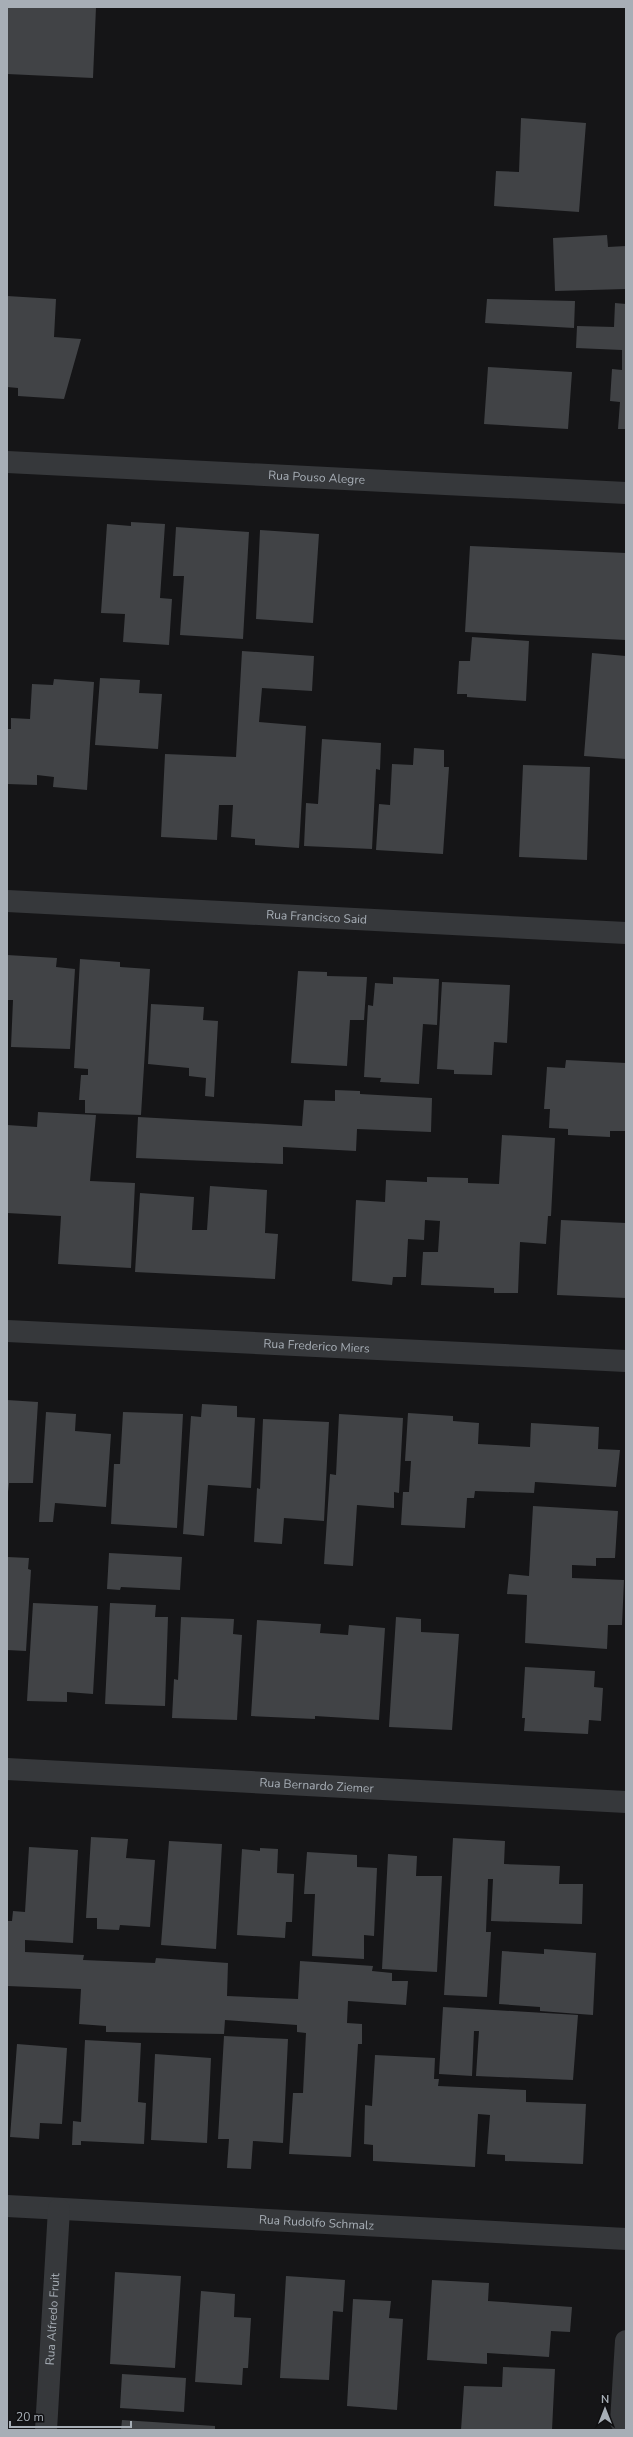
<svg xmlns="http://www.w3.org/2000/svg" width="633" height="2437" font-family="'Nunito Sans',sans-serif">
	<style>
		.building { fill: #414346 }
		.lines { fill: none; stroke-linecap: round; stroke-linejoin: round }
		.minor { stroke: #36383b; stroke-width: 22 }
		.labels { text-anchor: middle; stroke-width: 3; stroke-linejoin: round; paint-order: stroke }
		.street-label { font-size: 12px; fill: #a7aeb6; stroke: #101012 }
	</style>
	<rect width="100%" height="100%" fill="#151517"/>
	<path class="building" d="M7 7H96L93 78 7 74Z
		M521 118 586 123 579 212 494 206 496 171 519 172Z
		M607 235 608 247 626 246V289L555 291 553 238Z
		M7 296 56 299 54 337 81 339 64 399 18 396V388L7 387Z
		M487 299 575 301 574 328 485 323Z
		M615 303 626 304V429H618L620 402 610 401 612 369 622 370V350L576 348 577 326 614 327Z
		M488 367 572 372 568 429 484 424Z
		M131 522 165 524 160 598 172 599 169 645 123 642 125 614 101 613 107 524 131 526Z
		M176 527 249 532 243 639 180 635 184 576H173Z
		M260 530 319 534 313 623 256 619Z
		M470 546 626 553V640L465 632Z
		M472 637 529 641 526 701 467 697V694H457L459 661H470Z
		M242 651 314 656 312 691 262 688 259 722 306 726 299 848 255 845V839L231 837 233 805H219L217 840 161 837 165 754 236 757Z
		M592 653 626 656V759L584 756Z
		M100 678 140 680 139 693 162 694 158 749 95 745Z
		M54 679 94 682 87 790 53 787 54 777 37 775V785L7 784V729H11V718L30 719 32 684 53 685Z
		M322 739 381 743 380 770 376 769 372 849 304 846 306 803 318 804Z
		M414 748 444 750V767H449L443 854 376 850 379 804 390 805 392 764 413 765Z
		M523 765 590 767 587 860 519 857Z
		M7 955 57 958 56 967 75 969 70 1049 11 1047 13 1000H7Z
		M80 959 120 962V967L150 969 141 1115 85 1113V1100H79L81 1075H88V1069L74 1068Z
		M298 971 327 972V976L367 977 364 1020H350L347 1066 291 1063Z
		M393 977 439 979 437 1025 423 1024 419 1084 380 1082 381 1078 364 1077 368 1005 373 1006 375 983 393 984Z
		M442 982 510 985 507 1043 494 1042 492 1075 454 1074V1070L437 1069Z
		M151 1004 204 1007 203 1020 218 1021 214 1097 205 1096 206 1078 189 1076V1068L148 1064Z
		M566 1060 626 1063V1131H610V1137L568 1135V1129L549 1128 550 1109H544L547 1067 565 1068Z
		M335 1090 360 1091V1094L432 1098 431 1132 357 1129 356 1151 283 1147V1164L136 1158 138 1117 302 1126 304 1100 335 1101Z
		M38 1112 96 1115 90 1181 135 1183 131 1268 58 1264 61 1216 7 1213V1125L37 1127Z
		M502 1135 555 1138 551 1216H548L546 1244 520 1242 518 1293H494V1288L421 1285 423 1252H438L440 1221 425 1220 424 1240 408 1239 406 1277H393L392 1285 352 1281 356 1200 385 1202 386 1180 427 1182V1177L468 1178V1183L499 1184Z
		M210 1186 267 1190 265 1233 278 1234 275 1279 135 1272 140 1193 194 1197 192 1230H207Z
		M561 1220 626 1223V1298L557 1295Z
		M7 1400 38 1402 33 1483H9L8 1492Z
		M202 1404 237 1406V1417L255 1418 251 1488 208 1485 204 1536 183 1534 191 1416 201 1417Z
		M46 1412 76 1414 75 1431 111 1434 106 1507 55 1503 53 1522H39Z
		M123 1412 183 1414 177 1528 111 1524 114 1464H120Z
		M408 1413 453 1416V1421L479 1423 478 1444 530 1447 531 1423 599 1427 598 1449 620 1450 616 1487 535 1482 534 1493 475 1491 474 1498H467L465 1528 401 1525 403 1492H409L411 1461H405Z
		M339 1414 403 1418 399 1493 394 1492V1508L357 1505 353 1566 324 1564 330 1474 336 1475Z
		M263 1419 329 1422 324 1521 284 1518 282 1544 254 1542 257 1488 260 1489Z
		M533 1506 618 1511 615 1558H596V1566L572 1565V1578L624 1580 622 1625H608L607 1649 525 1643 527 1595 507 1594 509 1574 529 1576Z
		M109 1553 182 1557 180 1590 121 1587 120 1590 107 1589Z
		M7 1557 29 1558 28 1569 31 1570 26 1651 7 1650Z
		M33 1603 98 1606 93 1694 67 1692V1702L27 1701Z
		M110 1603 156 1605 155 1617H168L165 1706 105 1704Z
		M181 1617 234 1619 233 1634 242 1635 237 1720 172 1718 174 1679 178 1680Z
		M396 1617 421 1619V1632L459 1634 452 1730 389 1727Z
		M257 1620 321 1624 320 1633 348 1635 349 1625 385 1628 379 1720 315 1716V1719L251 1716Z
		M525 1667 595 1671 594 1687 603 1688 601 1721 589 1720 588 1734 524 1731 525 1718H522Z
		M91 1837 128 1839 126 1858 155 1860 150 1927 120 1925 119 1930 97 1929V1918H86Z
		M453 1838 505 1841 504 1864 560 1866 559 1884H583L582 1924 491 1921 493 1879H488L486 1932H491L487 1997 444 1995Z
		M169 1841 222 1844 216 1949 161 1945Z
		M29 1847 78 1850 73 1943 25 1940V1952L84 1955 83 1960 155 1963 156 1958 228 1963 227 1996 298 1999 300 1961 373 1966 372 1971 392 1973V1981H408L406 2005 348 2001 347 2023 362 2024V2044H358L351 2157 289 2154 293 2093H303L306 2033 297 2032V2025L225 2020 224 2034 106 2032V2026L79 2024 81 1989 7 1986V1921H12L13 1911 25 1912Z
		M260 1848 278 1849 277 1873 294 1874 292 1922H286L285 1938 237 1935 242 1849 260 1851Z
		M307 1852 357 1855V1867L377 1868 374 1936 364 1935V1959L312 1956 315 1894H304Z
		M388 1854 417 1856 416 1876H442L437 1972 382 1969Z
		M544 1949 596 1953 593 2015 540 2011V2007L499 2004 502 1951 544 1954Z
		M443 2007 578 2015 573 2080 476 2076 479 2031H474L472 2076 439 2074Z
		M224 2036 288 2039 283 2143 253 2141 251 2169 227 2168 229 2139H218Z
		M85 2040 141 2043 138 2102 146 2103 144 2144 81 2141V2145H72L73 2121 81 2122Z
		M17 2044 67 2048 62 2124 40 2123 39 2139 10 2137Z
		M155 2054 211 2058 207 2143 151 2140Z
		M375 2055 435 2058 434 2079H439L438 2086 526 2090V2102L586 2104 583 2164 505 2161V2155L487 2154 490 2115 478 2114 475 2167 373 2161V2145L364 2144 365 2105 372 2106Z
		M115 2272 181 2276 175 2368 110 2364Z
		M286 2276 345 2280 343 2312 333 2311 329 2380 280 2378Z
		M432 2280 489 2283 488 2301 572 2307 570 2332 551 2331 549 2357 487 2353V2364L427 2360Z
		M201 2291 235 2294 234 2317 251 2318 248 2368H243L242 2385 195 2382Z
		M353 2299 391 2301 389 2318 403 2319 397 2410 347 2406Z
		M503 2367 555 2369 552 2430H461L464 2386 502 2387Z
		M122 2374 186 2378 184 2412 120 2408Z
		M122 2420 215 2426V2430H121Z"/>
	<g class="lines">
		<g class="minor">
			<path id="s1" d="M7 462 626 493"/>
			<path id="s2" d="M7 901 626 933"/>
			<path id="s3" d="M7 1331 626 1361"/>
			<path id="s4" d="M7 1769 626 1802"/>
			<path id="s5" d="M7 2206 626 2239"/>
			<path d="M621 2422 626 2341"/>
			<path id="s6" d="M46 2430 59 2209"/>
		</g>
	</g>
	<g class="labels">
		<g class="street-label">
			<text dy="4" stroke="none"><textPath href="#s1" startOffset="310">Rua Pouso Alegre</textPath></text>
			<text dy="4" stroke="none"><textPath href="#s2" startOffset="310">Rua Francisco Said</textPath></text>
			<text dy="4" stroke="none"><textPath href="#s3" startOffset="310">Rua Frederico Miers</textPath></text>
			<text dy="4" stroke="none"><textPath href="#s4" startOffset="310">Rua Bernardo Ziemer</textPath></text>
			<text dy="4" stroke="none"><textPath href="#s5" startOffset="310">Rua Rudolfo Schmalz</textPath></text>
			<text dy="4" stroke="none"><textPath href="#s6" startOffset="111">Rua Alfredo Fruit</textPath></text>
		</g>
	</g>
	<rect width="633" height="2437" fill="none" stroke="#a7aeb6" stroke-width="16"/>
	<g transform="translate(605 2409)" stroke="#101012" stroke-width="3" paint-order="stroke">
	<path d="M0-3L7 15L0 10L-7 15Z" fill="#a7aeb6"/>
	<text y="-6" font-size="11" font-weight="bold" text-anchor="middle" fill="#a7aeb6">N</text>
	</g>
	<path d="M10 2421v6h121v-6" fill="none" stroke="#a7aeb6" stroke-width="2"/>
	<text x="16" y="2421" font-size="12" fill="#a7aeb6" stroke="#101012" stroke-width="3" paint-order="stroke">20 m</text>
</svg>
